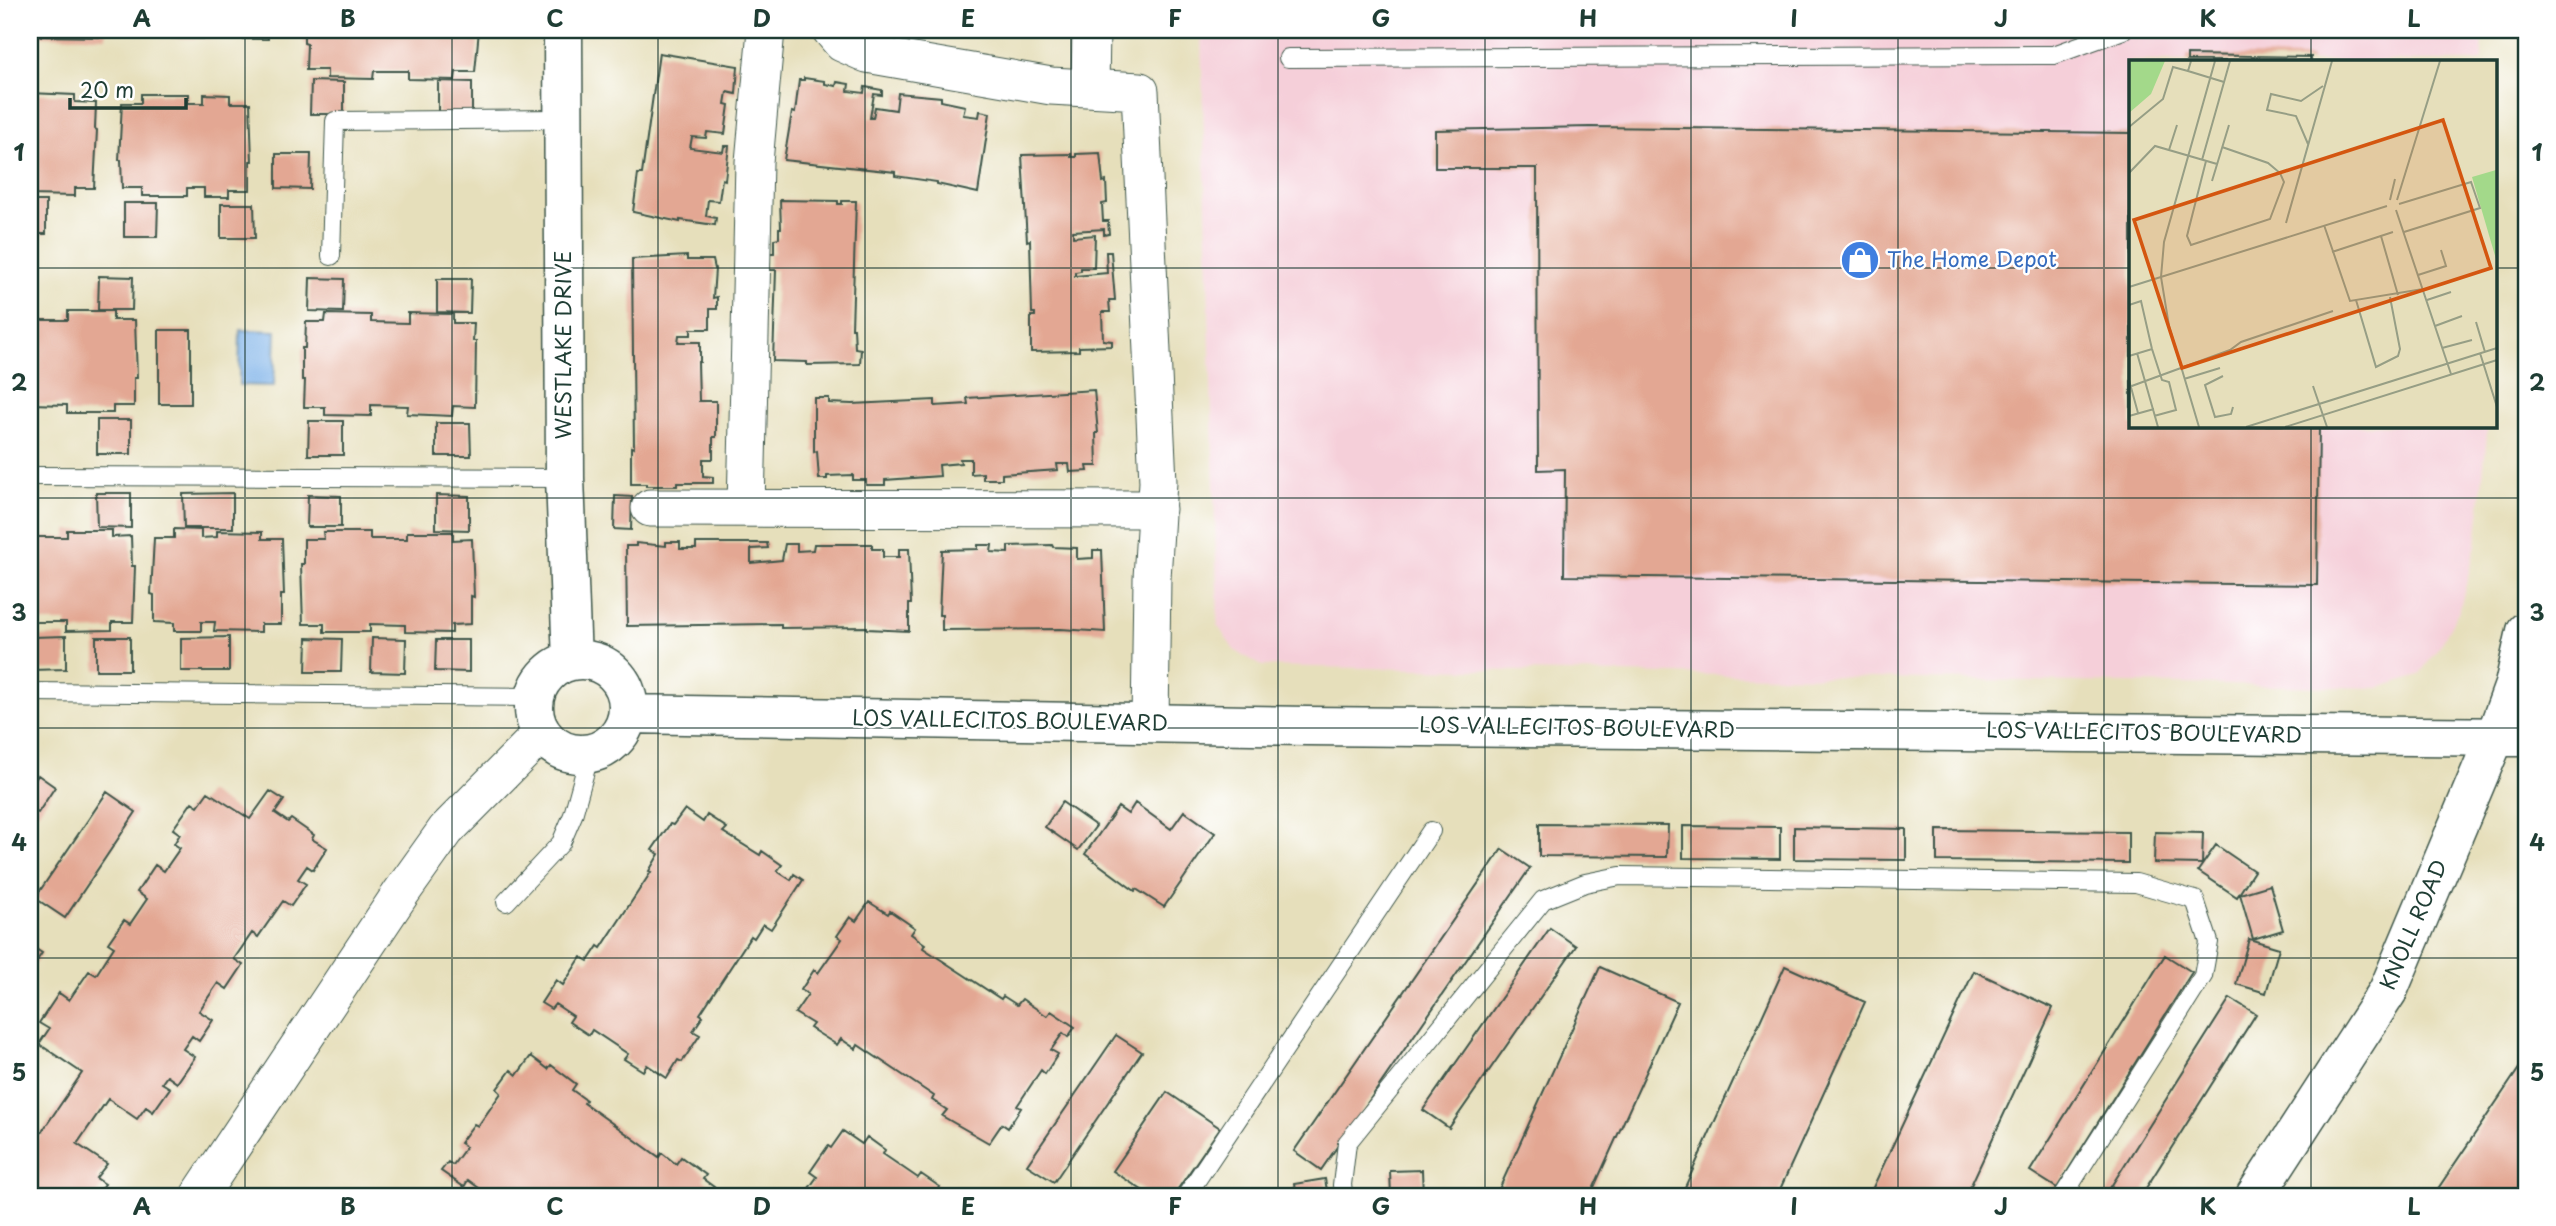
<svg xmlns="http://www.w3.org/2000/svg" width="2556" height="1226" font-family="'Playpen Sans',sans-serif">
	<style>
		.built { fill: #f5cfd9 }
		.water { fill: #78afe7; stroke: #4c768e; stroke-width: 2 }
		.building { fill: #e3a793 }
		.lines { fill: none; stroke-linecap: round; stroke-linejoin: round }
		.lane-casing { stroke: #3d5548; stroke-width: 20 }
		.street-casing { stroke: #3d5548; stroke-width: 39 }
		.secondary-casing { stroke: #3d5548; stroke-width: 41 }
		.lane { stroke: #fff; stroke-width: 18 }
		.street { stroke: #fff; stroke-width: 37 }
		.secondary { stroke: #fff; stroke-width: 38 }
		.grid { fill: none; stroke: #1f3d34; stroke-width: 2; stroke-opacity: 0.55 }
		.labels { text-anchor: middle; stroke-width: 5; stroke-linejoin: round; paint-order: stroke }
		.shop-label { font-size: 21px; fill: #366cbe; stroke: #fff; text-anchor: start }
		.street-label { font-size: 21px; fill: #1f3d34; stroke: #fff }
		.inset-road { fill: none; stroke: #969e85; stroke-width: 2 }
		.view { fill: #d45610; fill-opacity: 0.15; stroke: #d45610; stroke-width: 3.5 }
		.inset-edge { fill: none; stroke: #1f3d34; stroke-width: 3.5 }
		.neatline { fill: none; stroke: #1f3d34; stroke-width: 2.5 }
		.grid-label { font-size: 23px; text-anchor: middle; font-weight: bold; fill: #1f3d34 }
	</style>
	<rect width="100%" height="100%" fill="#fff"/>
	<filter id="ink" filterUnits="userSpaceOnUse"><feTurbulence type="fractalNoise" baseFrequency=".0143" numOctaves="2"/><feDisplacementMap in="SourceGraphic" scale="14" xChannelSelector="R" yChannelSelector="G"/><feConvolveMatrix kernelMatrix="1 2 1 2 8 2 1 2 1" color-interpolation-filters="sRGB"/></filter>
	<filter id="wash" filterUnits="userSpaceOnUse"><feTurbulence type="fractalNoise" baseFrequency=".00686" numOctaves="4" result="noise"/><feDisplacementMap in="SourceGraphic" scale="28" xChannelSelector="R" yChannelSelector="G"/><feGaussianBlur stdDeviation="1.57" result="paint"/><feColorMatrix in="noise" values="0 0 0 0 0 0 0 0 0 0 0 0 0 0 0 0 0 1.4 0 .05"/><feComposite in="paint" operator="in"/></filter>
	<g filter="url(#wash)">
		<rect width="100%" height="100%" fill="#e6dfbb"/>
		<path class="built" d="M1171 30H2481L2482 61H2131V425H2488L2476 545 2460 608 2441 644 2419 675 2379 688 1262 666 1234 650 1218 626 1201 35 1171 32Z"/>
		<path class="water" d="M240 330 276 331 274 386 239 385Z"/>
		<g id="blocks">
			<path class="building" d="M33 30H106V37L33 36Z
				M172 30H268V39L171 38Z
				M304 30H479L475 72H456L455 80 408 79V71H374L373 79 327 78V70H306L307 44 304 43Z
				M659 53 738 66 736 94 727 92 725 104 729 105 725 134 707 132 706 138 692 137 690 148 723 152 724 146H729L725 180 722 179 719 201 708 200 706 216 716 218 715 225 680 220V222L633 212 638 174H642Z
				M2187 55 2311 57V61H2187Z
				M804 78 825 81V84L836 86 837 82 849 84 848 91 864 93 865 87 882 90V95L874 94 870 118H873L875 107 896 110 898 93 941 97V101L965 106 963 115 979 117 980 111 990 113 978 193 937 184V182L895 176V172L784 160 792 112 795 113 799 80H804Z
				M311 81 344 82V114H310Z
				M438 81 472 82V115H438Z
				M30 93 75 95V102L96 103 95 129 97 130 94 188H75V196L30 195Z
				M141 94H188V103H204V94L230 95V103H250L252 161H250V190H229V197H204V188H187V196H142V188H122L121 160H119L122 103H141Z
				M1590 127 2131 133V425H2319L2317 585 1564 576 1565 469 1538 470 1537 168H1435V130Z
				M1100 153 1103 182 1106 181 1107 203 1102 204 1103 221H1108L1109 234 1104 235V229L1073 231V237L1095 235 1094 268H1081V271L1075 272V276L1107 273 1106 252H1111L1115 300H1109L1110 312H1102L1103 340 1112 341V346L1079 347V351L1031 352V316H1035V313H1032L1030 240 1027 241 1022 155 1071 154V157H1076V154Z
				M276 154H311L310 189 276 188Z
				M780 200 838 201V204H842V201H856L852 328H854L855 348 861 349 860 364 807 365V362L773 361 776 270H769L770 253H774V239L779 238V228H781Z
				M30 201H46V234H30Z
				M124 203H158L157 237H124Z
				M221 204H254L255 238H221Z
				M687 256V260H713L715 269 713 298 717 297V309H710V329H691V335H679L678 342H700V362H698L699 401H716V437H713V459H703V476L713 477V483H677V486H646V484H631V447L634 448 632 259Z
				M99 276 133 277 132 310H98Z
				M310 278 344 279 343 312 309 311Z
				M437 279H471L470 313 437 312Z
				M68 311H113V320H135L137 378H134V406H113V413H67V405L30 404V312H33L32 320H68Z
				M408 313 453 314V323H474L473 341H476L475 407 453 406 452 416 407 414 408 406 371 405V416L325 415V407H304L305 380H302V348H305L306 322H325L326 314 371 315V322L408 323Z
				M159 330H191V404H159Z
				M1094 390 1098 433H1096L1097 466H1087L1088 471 1070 472 1069 464H1057L1058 470 1002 474V479H983V473L971 474V459H960L961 463 939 465 940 476 885 480V485H866V480H853V475L827 476V479H819L817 451 814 452V398H829V403L852 404 935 400V406L968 404 967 398Z
				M97 420H131V454H97Z
				M309 421H343V455H308Z
				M436 423H470L471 456H436Z
				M96 493H131V528L97 527Z
				M233 493V528H184L183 494Z
				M308 495 341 496V527H307Z
				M436 495 469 496V530L436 529Z
				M615 496 632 497 631 530 614 529Z
				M174 529 201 530V538L217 537V531L262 532V539H282L284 595H281V624H261V632L214 631 215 622H201V631H174V623L154 622V595L151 594 154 538H174Z
				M67 530H112V537L131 536 132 566H135L133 622H112V630L66 631V622H30V537H67Z
				M323 532H370V539H407V532H453V540L472 539 474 597 471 596V624L452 625V633L405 632V625L370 624V632H324V624H303L301 564H304V539H324Z
				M666 542H680V549H696V543H767L768 548 751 549V563L782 560 785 544H797V551L813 550 814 544H872V549H883V557H899V549H909L911 604H909V631L867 629V627L781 628V624L627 626 626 546H636V543L666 546Z
				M978 545H992L991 552 1008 553V546L1052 545 1053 547 1077 548V559L1093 558V550H1102L1105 632 1061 629 942 630V615H939L942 550 978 549Z
				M66 636V669L32 670V637Z
				M96 637H130V670H96Z
				M229 637V671H181V638Z
				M307 638 342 639 341 672H306Z
				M372 638 406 639 405 673 371 672Z
				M436 640H469V672L435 671Z
				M38 775 55 787 38 813 30 808V781L33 783Z
				M270 791 284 800 275 813 288 822 291 819 314 835 312 839 327 848 313 870 307 866 298 879 306 884 291 906 283 901 258 937 252 933 234 959 243 965 227 989 218 983 199 1011 213 1020 199 1041 192 1036 183 1049 195 1057 177 1083 167 1076 162 1083 170 1088 153 1112 146 1107 137 1119 108 1099 77 1144 107 1164 96 1178 105 1184 96 1196H30V1149L82 1073 39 1044 49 1029 39 1023 59 993 69 1000 89 971 96 975 114 947 108 943 124 920 130 924 147 899 137 892 155 865 164 871 180 848 174 844 180 834 173 829 192 802 198 806 208 792 250 819Z
				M107 792 136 812 65 918 35 898Z
				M1062 802 1096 826 1078 850 1045 827Z
				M1135 803 1171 829 1184 811 1215 833 1164 907 1136 889 1135 891 1085 854 1118 807 1128 814Z
				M685 809 703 822 707 815 727 828 723 832 760 855 762 851 782 865 777 871 791 880 794 874 803 880 771 929 763 924 754 938 751 936 700 1014 703 1016 693 1031 700 1035 682 1062 678 1060 667 1078 647 1065 643 1071 624 1059 628 1054 592 1030 589 1035 569 1022 573 1016 555 1004 551 1009 541 1003 556 980 563 985 581 957 588 961 598 946 601 948 651 872 649 871 659 854 652 850 670 824 673 825Z
				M1539 824 1668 825 1667 857 1539 856Z
				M1683 826 1780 827V859L1683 858Z
				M1794 827 1906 829V860L1794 859Z
				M1937 830 2128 832V863L1937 861Z
				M2155 832 2203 833 2202 864 2154 863Z
				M2216 845 2254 871 2237 897 2198 871Z
				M1502 849 1530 868 1321 1170 1294 1151Z
				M2270 885 2283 930 2253 939 2240 894Z
				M869 902 888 914 890 911 915 928 911 934 925 944 923 948 1001 999 1003 996 1017 1005 1022 999 1047 1016 1051 1011 1075 1027 1068 1037 1063 1033 1051 1050 1058 1054 1045 1074 1041 1070 1017 1106 1021 1108 1008 1128 1002 1124 989 1143 942 1116 947 1110 932 1100 934 1096 858 1045 856 1049 841 1039 837 1045 810 1028 813 1024 795 1013 808 994 801 990 814 970 818 973 842 939 837 936 850 917 856 921Z
				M1550 928 1576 946 1449 1128 1423 1110Z
				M2249 939 2279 948 2266 993 2236 984Z
				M30 945 42 953 30 971Z
				M2165 955 2192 972 2057 1188 2030 1171Z
				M1785 966 1865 1002 1777 1196H1681Z
				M1600 967 1678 1002 1590 1196H1496Z
				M1974 971 2053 1008 1966 1196H1869Z
				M2230 998 2256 1014 2141 1196H2105Z
				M1116 1035 1142 1052 1054 1182 1027 1165Z
				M531 1056 548 1069 551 1065 576 1084 572 1090 586 1100 584 1103 659 1157 662 1153 676 1164 681 1157 706 1175 703 1179 721 1192 717 1196H505L499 1192 497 1196H490L468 1180 464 1187 441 1171 448 1162 453 1165 466 1147 460 1143 474 1124 478 1126 501 1093 497 1089 511 1070 517 1075Z
				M2526 1058V1196H2433Z
				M1167 1092 1220 1128 1173 1196H1151L1113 1171Z
				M843 1131 862 1144 867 1137 885 1150 883 1154 918 1178 921 1174 940 1187 936 1193 940 1196H809L811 1193 807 1191 817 1177 810 1172 828 1146 831 1148Z
				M1422 1170 1423 1196H1391L1390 1171Z
				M1325 1179 1328 1196H1296L1294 1184Z"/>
		</g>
	</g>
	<g filter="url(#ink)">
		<use href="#blocks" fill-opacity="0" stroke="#3d5548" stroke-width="2"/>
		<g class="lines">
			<g class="lane-casing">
				<path id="lane" d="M1288 58 2054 55 2123 30
					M331 256 335 121 564 119
					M30 476 565 478
					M30 692 535 697
					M506 902 561 843 573 815 590 753
					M1186 1196 1431 831
					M1344 1196 1342 1185 1347 1143 1543 900 1585 883 1620 876 2136 883 2195 900 2209 942 2203 976 2063 1196"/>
			</g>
			<g class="street-casing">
				<path id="street" d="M831 30 842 43 867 54 1051 86 1140 91 1158 482 1152 578 1150 723
					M1090 88 1091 30
					M650 508 1157 509
					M746 508 754 162 766 30
					M199 1196 401 893 446 830 542 733"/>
			</g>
			<g class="secondary-casing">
				<path id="secondary" d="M563 30 565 478 572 661
					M534 707a47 47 0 1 1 94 0a47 47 0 1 1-94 0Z
					M628 714 1307 726 2526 737
					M2255 1196 2388 991 2495 737 2514 685 2526 631"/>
			</g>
			<use href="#lane" class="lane"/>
			<use href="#street" class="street"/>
			<use href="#secondary" class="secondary"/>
		</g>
	</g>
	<path class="grid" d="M245 30V1196M452 30V1196M658 30V1196M865 30V1196M1071 30V1196M1278 30V1196M1485 30V1196M1691 30V1196M1898 30V1196M2104 30V1196M2311 30V61M30 268H2131M2495 268H2526M2311 425V1196M30 498H2526M30 728H2526M30 958H2526"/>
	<defs>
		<g id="shop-disc" transform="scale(2.0125)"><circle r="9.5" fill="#3f7fe0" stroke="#fff"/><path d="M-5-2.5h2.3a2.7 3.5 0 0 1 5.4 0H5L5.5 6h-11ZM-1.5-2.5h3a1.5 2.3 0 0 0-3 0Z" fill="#fff"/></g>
	</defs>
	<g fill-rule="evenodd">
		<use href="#shop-disc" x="1860" y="260"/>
	</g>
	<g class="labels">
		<g class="shop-label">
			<text x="1887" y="267">The Home Depot</text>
		</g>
		<g class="street-label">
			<text transform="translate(564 345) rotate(-90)" y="7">WESTLAKE DRIVE</text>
			<text transform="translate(1010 721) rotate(1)" y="7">LOS VALLECITOS BOULEVARD</text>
			<text transform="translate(1577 728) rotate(1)" y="7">LOS VALLECITOS BOULEVARD</text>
			<text transform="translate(2144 733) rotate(1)" y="7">LOS VALLECITOS BOULEVARD</text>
			<text transform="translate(2414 925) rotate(-67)" y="7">KNOLL ROAD</text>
		</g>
	</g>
	<g transform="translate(2129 60)">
		<rect width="368" height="368" fill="#e6dfbb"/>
		<path d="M0 1H36L22 34 0 53ZM367 110V199L343 117Z" fill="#a3d98a"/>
		<path class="inset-road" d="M62 1 59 11 95 22M0 67 34 39 44 7 59 11M179 84 167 56 138 50 142 34 172 41 194 26M40 90 48 65M73 100 101 1M77 101 58 176 62 185 141 159 155 122 151 113 139 103 93 87M0 113 26 86 88 104M83 121 100 65M261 140 266 119M268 140 311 1M270 144 342 122 351 148 275 172M267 150 322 314M157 163 203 1M195 165 221 241 294 229M252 176 269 235M203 192 264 172M289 215 317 206 312 190M0 227 258 146M227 240 247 307 269 296 271 289 261 237M298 240 322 232M0 245 12 241 23 289M347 262 356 292M306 266 333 256M313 288 343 280M8 293 29 367M351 293 368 347M0 296 23 289 33 320 40 322 47 350 25 356M94 316 76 325 86 357 102 354 104 347M55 319 91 308M0 320 9 353M184 326 198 367M0 327 101 290 112 282 204 251M0 356 25 349M70 367 40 266 32 217 35 182 86 1M117 367 368 288M156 367 368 300"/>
		<path class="view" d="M314 60 362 208 53 308 5 160Z"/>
		<rect width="368" height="368" class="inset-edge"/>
	</g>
	<rect width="2556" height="1226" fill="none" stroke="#fff" stroke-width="77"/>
	<path d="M70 98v10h116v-10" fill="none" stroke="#1f3d34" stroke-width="3.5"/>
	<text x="80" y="98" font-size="21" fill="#1f3d34" stroke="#ffffff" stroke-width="5" paint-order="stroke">20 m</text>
	<rect x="38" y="38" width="2480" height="1150" class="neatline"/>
	<g class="grid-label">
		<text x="142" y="27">A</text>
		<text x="348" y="27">B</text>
		<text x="555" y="27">C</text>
		<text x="762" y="27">D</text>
		<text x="968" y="27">E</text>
		<text x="1175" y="27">F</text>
		<text x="1381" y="27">G</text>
		<text x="1588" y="27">H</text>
		<text x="1794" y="27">I</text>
		<text x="2001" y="27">J</text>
		<text x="2208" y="27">K</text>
		<text x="2414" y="27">L</text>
		<text x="19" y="161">1</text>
		<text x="2537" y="161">1</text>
		<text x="19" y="391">2</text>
		<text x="2537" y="391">2</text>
		<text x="19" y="621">3</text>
		<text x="2537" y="621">3</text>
		<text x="19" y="851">4</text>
		<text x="2537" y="851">4</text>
		<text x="19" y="1081">5</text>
		<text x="2537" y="1081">5</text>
		<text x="142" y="1215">A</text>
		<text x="348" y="1215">B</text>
		<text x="555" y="1215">C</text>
		<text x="762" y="1215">D</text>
		<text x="968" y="1215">E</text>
		<text x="1175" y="1215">F</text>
		<text x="1381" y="1215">G</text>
		<text x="1588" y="1215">H</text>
		<text x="1794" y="1215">I</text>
		<text x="2001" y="1215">J</text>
		<text x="2208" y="1215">K</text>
		<text x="2414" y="1215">L</text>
	</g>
</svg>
